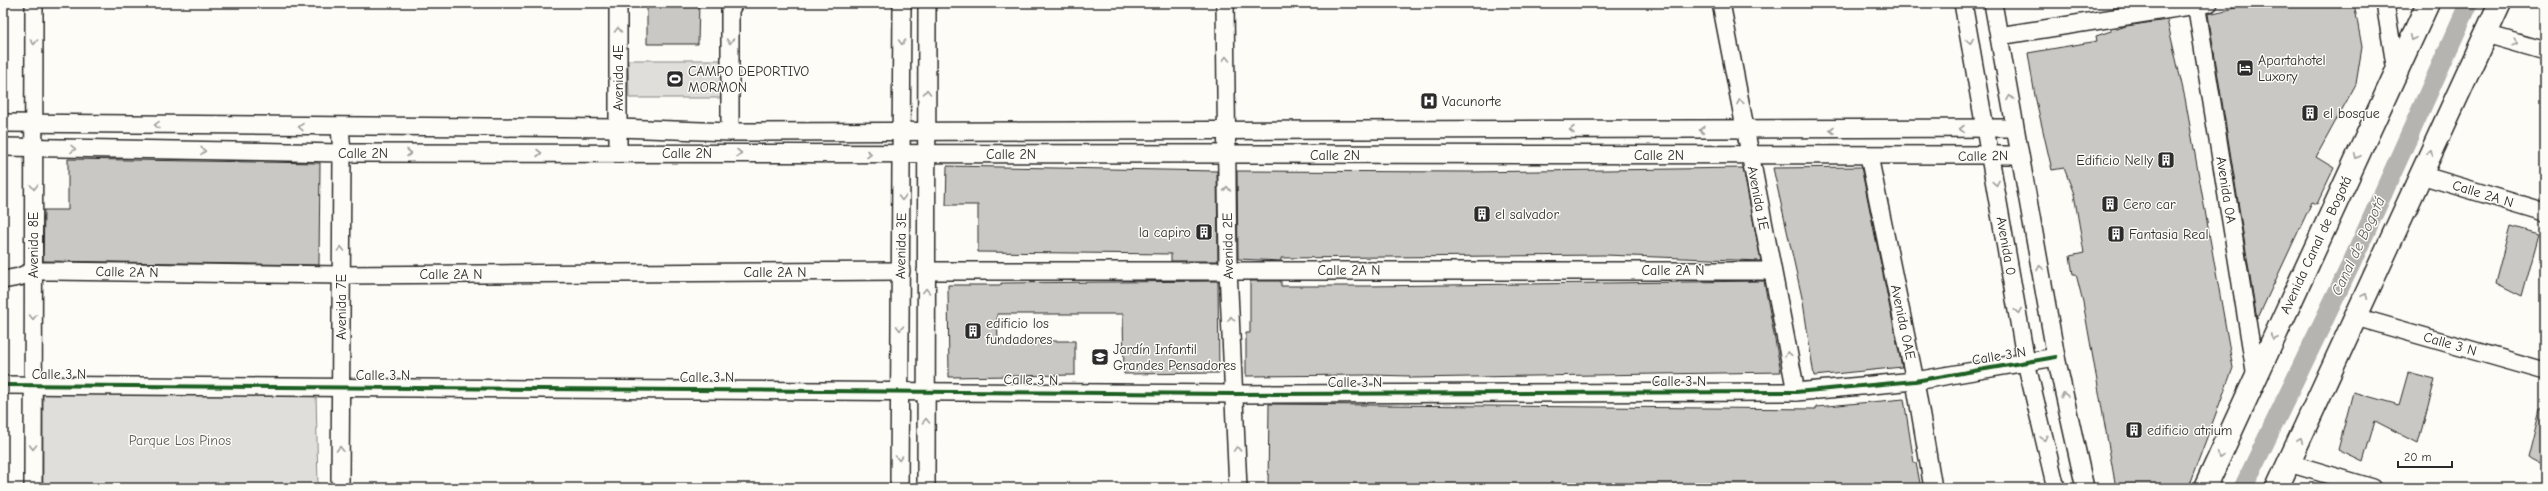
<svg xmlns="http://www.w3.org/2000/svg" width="2548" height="491" viewBox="0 0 2548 491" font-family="'Comic Neue',sans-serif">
  <rect width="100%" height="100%" fill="#fdfcf7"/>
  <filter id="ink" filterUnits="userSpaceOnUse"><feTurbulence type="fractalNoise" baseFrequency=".025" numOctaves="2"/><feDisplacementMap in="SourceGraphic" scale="8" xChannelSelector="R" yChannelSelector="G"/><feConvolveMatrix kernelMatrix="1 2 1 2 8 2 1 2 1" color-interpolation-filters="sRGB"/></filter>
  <g filter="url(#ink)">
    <g fill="#dfdeda" stroke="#858482">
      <path d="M628 60H721V98H629Z"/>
      <path d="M43 392H316L318 488H43Z"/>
    </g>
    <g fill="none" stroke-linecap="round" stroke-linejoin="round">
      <path stroke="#b5b4b1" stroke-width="19" d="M2243 488 2352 262 2469 3"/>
    </g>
    <g fill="#c9c8c4" stroke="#2b2b2b">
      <path d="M647 3H699L698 44H647Z"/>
      <path d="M2259 3H2354L2362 47 2356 84 2316 157 2334 168 2317 204 2312 202 2257 320 2208 14Z"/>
      <path d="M2167 20 2185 98 2233 368 2188 488H2116L2083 302 2076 274H2073L2070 256 2084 253 2074 194 2064 168 2052 170 2035 96 2028 53 2097 41 2096 36 2126 26Z"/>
      <path d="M68 159 320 163 319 265 43 261 44 210H68Z"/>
      <path d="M947 166 1217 171 1218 261H1171V254L978 252V205H946Z"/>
      <path d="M1861 167 1902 367 1814 376 1803 302 1773 168Z"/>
      <path d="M1743 168 1761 261 1605 255 1281 258V261L1238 259 1237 171 1470 172Z"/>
      <path d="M2511 226 2539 234 2522 296 2496 283Z"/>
      <path d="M1218 281 1219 373 1124 374 1123 314H997L998 341H1075V375L949 377 948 285H1001V283Z"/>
      <path d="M1250 281H1281V286H1367L1764 281 1781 372 1410 378V376L1370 375 1246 376V333H1250Z"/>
      <path d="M2408 373 2435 380 2418 443 2375 421 2363 462 2338 450 2353 392 2399 405Z"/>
      <path d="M1904 399 1914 463H1916L1921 488H1268L1269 404 1816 409V407Z"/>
      <path d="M2540 410H2545V467L2528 458Z"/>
    </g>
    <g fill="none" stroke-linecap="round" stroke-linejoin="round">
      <g stroke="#2b2b2b" stroke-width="20">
        <g id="minor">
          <path d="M618 3V153"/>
          <path d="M1225 3 1228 269 1238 488"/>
          <path d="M1721 3 1796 392"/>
          <path d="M1963 3 2026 362 2056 488"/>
          <path d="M1993 3 2056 357 2085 488"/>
          <path d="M2196 3 2256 377"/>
          <path d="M2385 3 2396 71"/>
          <path d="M2486 34 2545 51"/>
          <path d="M1999 36 2209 3"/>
          <path d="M3 123 618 128 730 132 2015 128"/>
          <path d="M340 127 342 153 340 488"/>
          <path d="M730 132V10L734 3"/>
          <path d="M3 147 342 153 2019 155"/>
          <path d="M1869 156 1915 381 1933 488"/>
          <path d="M2421 175 2545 212"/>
          <path d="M926 271H1772"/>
          <path d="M3 280 19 277 33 271H53L341 275 901 271"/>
          <path d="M2356 317 2545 371"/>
          <path d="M3 385 1234 394 1796 392 1915 381 2056 357"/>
          <path d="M2289 463 2373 488"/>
          <path d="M33 488 34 3"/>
          <path d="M899 488 902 3"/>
          <path d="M926 488 927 3"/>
        </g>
      </g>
      <g stroke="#2b2b2b" stroke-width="25">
        <g id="major">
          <path d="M2205 488 2428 3"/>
          <path d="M2277 488 2500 3"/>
        </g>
      </g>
      <use href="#minor" stroke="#fdfcf7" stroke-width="17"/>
      <use href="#major" stroke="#fdfcf7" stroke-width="22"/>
      <g stroke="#fdfcf7" stroke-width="6">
        <path id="cycleway" d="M3 385 1234 394 1796 392 1915 381 2056 357"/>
      </g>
      <use href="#cycleway" stroke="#1b5e20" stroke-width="4"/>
    </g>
    <defs><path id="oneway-chevron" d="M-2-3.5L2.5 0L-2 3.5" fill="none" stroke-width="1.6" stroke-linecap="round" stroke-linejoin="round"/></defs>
    <g stroke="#9e9e9b">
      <use href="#oneway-chevron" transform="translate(618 30) rotate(-90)"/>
      <use href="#oneway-chevron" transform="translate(2412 38) rotate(115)"/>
      <use href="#oneway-chevron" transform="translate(730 41) rotate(90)"/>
      <use href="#oneway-chevron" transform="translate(1970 41) rotate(80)"/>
      <use href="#oneway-chevron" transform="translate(34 42) rotate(90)"/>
      <use href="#oneway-chevron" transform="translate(902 42) rotate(90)"/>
      <use href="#oneway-chevron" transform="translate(2515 43) rotate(17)"/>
      <use href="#oneway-chevron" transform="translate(1226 59) rotate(-91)"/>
      <use href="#oneway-chevron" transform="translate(927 92) rotate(-90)"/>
      <use href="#oneway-chevron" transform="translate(2010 98) rotate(-99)"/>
      <use href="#oneway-chevron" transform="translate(1740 102) rotate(-101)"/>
      <use href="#oneway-chevron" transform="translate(157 125) rotate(-179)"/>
      <use href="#oneway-chevron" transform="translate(301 127) rotate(-179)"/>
      <use href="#oneway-chevron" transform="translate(1962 129) rotate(180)"/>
      <use href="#oneway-chevron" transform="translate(1572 130) rotate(180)"/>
      <use href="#oneway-chevron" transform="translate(1702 130) rotate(180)"/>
      <use href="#oneway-chevron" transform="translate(1832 130) rotate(180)"/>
      <use href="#oneway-chevron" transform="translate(73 149) rotate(1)"/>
      <use href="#oneway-chevron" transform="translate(203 151) rotate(1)"/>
      <use href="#oneway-chevron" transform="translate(409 153)"/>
      <use href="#oneway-chevron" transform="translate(539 153)"/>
      <use href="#oneway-chevron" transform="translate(739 153)"/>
      <use href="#oneway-chevron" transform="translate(2431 153) rotate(-65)"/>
      <use href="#oneway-chevron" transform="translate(869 154)"/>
      <use href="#oneway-chevron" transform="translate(2357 156) rotate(115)"/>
      <use href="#oneway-chevron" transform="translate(1996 183) rotate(80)"/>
      <use href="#oneway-chevron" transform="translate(34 187) rotate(90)"/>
      <use href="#oneway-chevron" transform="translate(1227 189) rotate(-91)"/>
      <use href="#oneway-chevron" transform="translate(902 198) rotate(91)"/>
      <use href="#oneway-chevron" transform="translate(341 249) rotate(-90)"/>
      <use href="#oneway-chevron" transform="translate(2040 268) rotate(-100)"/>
      <use href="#oneway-chevron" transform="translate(926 291) rotate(-90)"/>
      <use href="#oneway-chevron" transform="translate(2365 296) rotate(-65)"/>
      <use href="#oneway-chevron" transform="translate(2018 311) rotate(80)"/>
      <use href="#oneway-chevron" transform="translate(33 317) rotate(90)"/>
      <use href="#oneway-chevron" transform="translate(1231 319) rotate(-93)"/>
      <use href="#oneway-chevron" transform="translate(900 328) rotate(91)"/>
      <use href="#oneway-chevron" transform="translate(2274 338) rotate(115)"/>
      <use href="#oneway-chevron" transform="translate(1788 354) rotate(-101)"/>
      <use href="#oneway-chevron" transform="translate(2064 395) rotate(-103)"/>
      <use href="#oneway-chevron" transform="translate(926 421) rotate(-90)"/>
      <use href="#oneway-chevron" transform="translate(2044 438) rotate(77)"/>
      <use href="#oneway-chevron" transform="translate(2300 440) rotate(-65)"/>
      <use href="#oneway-chevron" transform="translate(33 447) rotate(90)"/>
      <use href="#oneway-chevron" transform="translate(340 449) rotate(-90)"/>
      <use href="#oneway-chevron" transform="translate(1237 449) rotate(-92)"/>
      <use href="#oneway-chevron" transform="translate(2220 456) rotate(114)"/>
      <use href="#oneway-chevron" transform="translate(899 458) rotate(90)"/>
    </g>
  </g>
  <defs>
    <g id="hotel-square" transform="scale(0.9)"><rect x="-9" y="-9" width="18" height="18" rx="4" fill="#2b2b2b" stroke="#fdfcf7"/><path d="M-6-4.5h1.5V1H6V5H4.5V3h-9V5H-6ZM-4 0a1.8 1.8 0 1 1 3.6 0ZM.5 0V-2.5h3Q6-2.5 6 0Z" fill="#fff"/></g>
    <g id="stadium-square" transform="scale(0.9)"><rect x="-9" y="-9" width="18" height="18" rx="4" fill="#2b2b2b" stroke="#fdfcf7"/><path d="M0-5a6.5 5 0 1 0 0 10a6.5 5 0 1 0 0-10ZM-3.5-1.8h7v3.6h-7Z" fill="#fff"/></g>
    <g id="hospital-square" transform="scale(0.9)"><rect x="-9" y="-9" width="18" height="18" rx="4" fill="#2b2b2b" stroke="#fdfcf7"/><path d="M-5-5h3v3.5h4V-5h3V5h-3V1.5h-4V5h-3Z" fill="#fff"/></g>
    <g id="building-square" transform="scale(0.9)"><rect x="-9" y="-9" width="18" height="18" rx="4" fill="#2b2b2b" stroke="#fdfcf7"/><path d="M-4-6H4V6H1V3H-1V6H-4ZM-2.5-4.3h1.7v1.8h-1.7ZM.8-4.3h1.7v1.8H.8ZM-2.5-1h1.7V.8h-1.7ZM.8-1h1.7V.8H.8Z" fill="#fff"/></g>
    <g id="school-square" transform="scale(0.9)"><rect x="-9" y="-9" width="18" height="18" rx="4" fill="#2b2b2b" stroke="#fdfcf7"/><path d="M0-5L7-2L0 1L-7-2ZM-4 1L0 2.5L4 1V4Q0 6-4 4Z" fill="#fff"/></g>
  </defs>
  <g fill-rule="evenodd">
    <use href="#hotel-square" x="2245" y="68"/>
    <use href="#stadium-square" x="675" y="79"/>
    <use href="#hospital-square" x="1429" y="101"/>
    <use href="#building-square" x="2310" y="113"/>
    <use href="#building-square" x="2166" y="160"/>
    <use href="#building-square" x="2110" y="204"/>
    <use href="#building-square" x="1482" y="214"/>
    <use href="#building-square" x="1204" y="232"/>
    <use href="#building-square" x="2116" y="234"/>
    <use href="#building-square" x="973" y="331"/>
    <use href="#school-square" x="1100" y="357"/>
    <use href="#building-square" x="2134" y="430"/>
  </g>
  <g text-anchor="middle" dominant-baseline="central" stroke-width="3" stroke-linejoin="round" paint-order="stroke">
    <g font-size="14" fill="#2b2b2b" stroke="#fdfcf7" text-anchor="start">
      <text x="2258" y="60">Apartahotel<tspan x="2258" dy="16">Luxory</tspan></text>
      <text x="688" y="71">CAMPO DEPORTIVO<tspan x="688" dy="16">MORMON</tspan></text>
      <text x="1442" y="101">Vacunorte</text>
      <text x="2323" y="113">el bosque</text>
      <text x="2153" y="160" text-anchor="end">Edificio Nelly</text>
      <text x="2123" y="204">Cero car</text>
      <text x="1495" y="214">el salvador</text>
      <text x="1191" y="232" text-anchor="end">la capiro</text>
      <text x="2129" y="234">Fantasia Real</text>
      <text x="986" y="323">edificio los<tspan x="986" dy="16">fundadores</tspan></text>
      <text x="1113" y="349">Jardín Infantil<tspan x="1113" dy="16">Grandes Pensadores</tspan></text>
      <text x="2147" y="430">edificio atrium</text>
    </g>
    <g font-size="14" fill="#2b2b2b" stroke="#fdfcf7">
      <text transform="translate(618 78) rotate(-90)">Avenida 4E</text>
      <text x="363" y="153">Calle 2N</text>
      <text x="687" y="153">Calle 2N</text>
      <text x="1011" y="154">Calle 2N</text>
      <text x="1335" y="155">Calle 2N</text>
      <text x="1659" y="155">Calle 2N</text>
      <text transform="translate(1983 156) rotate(-1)">Calle 2N</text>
      <text transform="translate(2226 190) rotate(81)">Avenida 0A</text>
      <text transform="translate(2483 194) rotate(17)">Calle 2A N</text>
      <text transform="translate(1758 198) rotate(79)">Avenida 1E</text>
      <text transform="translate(33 245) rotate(-90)">Avenida 8E</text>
      <text transform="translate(2316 245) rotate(-65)">Avenida Canal de Bogotá</text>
      <text transform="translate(901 246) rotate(-89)">Avenida 3E</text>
      <text transform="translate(1228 246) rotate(-91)">Avenida 2E</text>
      <text transform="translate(2006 246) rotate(80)">Avenida 0</text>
      <text x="1349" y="270">Calle 2A N</text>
      <text x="1673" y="270">Calle 2A N</text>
      <text transform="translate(127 272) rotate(1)">Calle 2A N</text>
      <text x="775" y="272">Calle 2A N</text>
      <text x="451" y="274">Calle 2A N</text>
      <text transform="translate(341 307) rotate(-90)">Avenida 7E</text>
      <text transform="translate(1903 322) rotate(78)">Avenida 0AE</text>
      <text transform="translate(2450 344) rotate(16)">Calle 3 N</text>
      <text transform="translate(1999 356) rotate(-9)">Calle 3 N</text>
      <text x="59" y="374">Calle 3 N</text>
      <text x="383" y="375">Calle 3 N</text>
      <text x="707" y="377">Calle 3 N</text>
      <text transform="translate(1031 380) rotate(1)">Calle 3 N</text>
      <text x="1679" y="381">Calle 3 N</text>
      <text x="1355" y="382">Calle 3 N</text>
    </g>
    <g font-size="14" fill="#585857" stroke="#fdfcf7">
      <text x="180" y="440">Parque Los Pinos</text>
    </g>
    <g font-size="15" font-style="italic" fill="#5b5b5a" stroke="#fdfcf7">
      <text transform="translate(2358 246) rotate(-65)">Canal de Bogotá</text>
    </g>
  </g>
  <rect width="2548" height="491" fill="none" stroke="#fdfcf7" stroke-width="16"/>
  <rect x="8" y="8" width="2532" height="475" fill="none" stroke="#2b2b2b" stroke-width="1.5" filter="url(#ink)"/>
  <path d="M2398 461v6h54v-6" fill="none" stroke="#2b2b2b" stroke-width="2"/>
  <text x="2404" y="461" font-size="12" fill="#2b2b2b" stroke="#fdfcf7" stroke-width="3" paint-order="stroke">20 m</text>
</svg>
